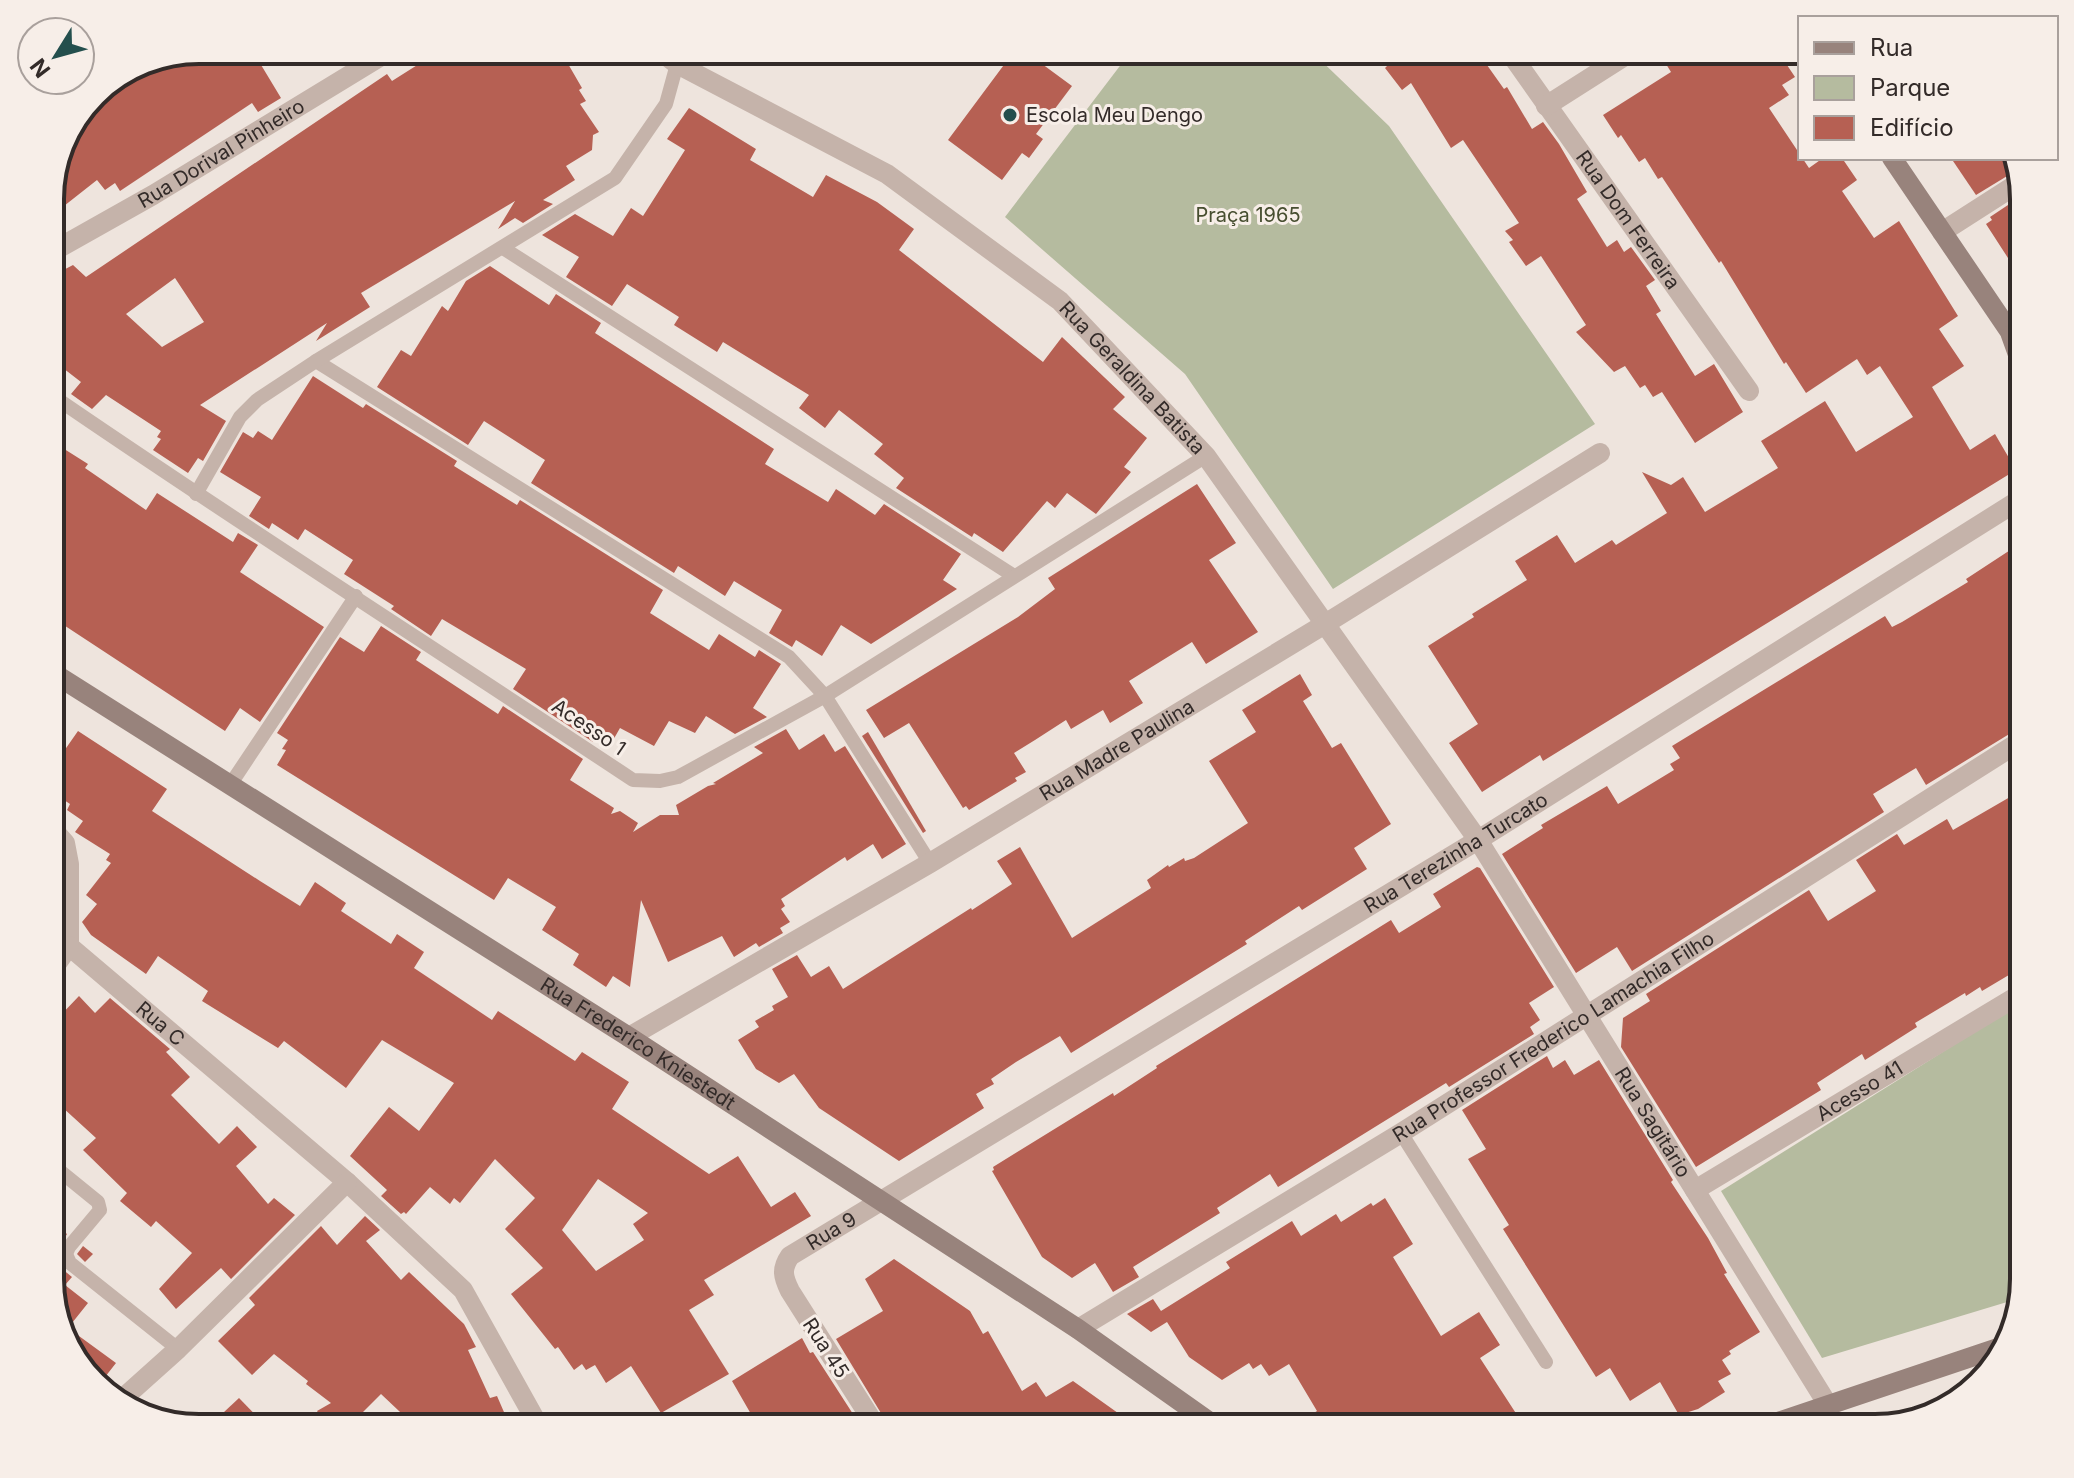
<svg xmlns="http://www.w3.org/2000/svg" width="2074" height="1478" viewBox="0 0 2074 1478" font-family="Inter,sans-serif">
  <rect width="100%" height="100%" fill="#eee4dd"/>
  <g fill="#b5bb9f">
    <path d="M1132 50H1310L1389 126 1595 424 1333 589 1185 374 1005 217Z"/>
    <path d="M2024 1001V1279L2017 1299 1822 1358 1721 1191Z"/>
  </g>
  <g fill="#b66053" fill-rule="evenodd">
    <path d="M199 50H252L281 98 258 112 252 103 120 191 115 183 105 190 97 180 50 217V189L65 134 100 87Z"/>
    <path d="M441 50H560L582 88 579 90 586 101 580 104 599 132 593 135 592 150 566 166 575 180 543 200 553 204 523 223 515 218 498 229 515 201 361 293 370 307 316 341 327 323 200 405 226 421 203 461 198 458 188 473 153 450 161 439 157 437 161 431 106 395 92 409 71 394 81 382 50 358V277L73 265 86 277 387 74 392 81ZM175 278 204 322 162 347 126 314Z"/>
    <path d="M1015 50H1023L1072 86 1036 134 1043 139 1029 158 1022 153 1002 180 948 140Z"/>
    <path d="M1377 50H1482V58L1504 89 1507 87 1532 129 1543 122 1559 144 1587 192 1577 199 1607 247 1617 240 1624 252 1631 247 1655 280 1646 286 1661 311 1656 314 1695 376 1714 364 1743 412 1695 443 1662 392 1653 397 1645 385 1640 388 1625 366 1614 372 1576 332 1586 325 1541 256 1526 266 1509 242 1513 240 1505 231 1519 223 1463 140 1451 148 1411 83 1402 90 1385 68 1388 65Z"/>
    <path d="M1667 50H1777L1795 77 1782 85 1789 95 1769 108 1809 168 1823 158H1842L1857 180 1842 191 1874 238 1899 221 1958 316 1939 329 1964 366 1932 387 1970 450 1995 434 2016 470 1543 761 1540 755 1482 792 1449 743 1478 724 1428 646 1474 617 1472 614 1527 580 1515 561 1557 535 1575 563 1612 540 1616 545 1667 513 1642 472 1671 485 1683 477 1705 512 1778 468 1761 441 1825 401 1856 452 1913 417 1880 366 1867 375 1857 359 1806 393 1786 362 1784 364 1721 261 1719 263 1662 177 1658 179 1645 158 1639 162 1621 135 1618 138 1603 115 1671 72 1666 64 1673 59Z"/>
    <path d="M689 108 756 149 750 160 813 197 826 175 877 202 914 229 899 250 1043 362 1062 337 1125 397 1113 409 1147 438 1124 467 1131 472 1096 514 1067 493 1055 508 1047 501 1003 552 974 533 972 537 896 488 904 478 874 454 883 444 839 410 825 428 799 408 809 395 723 342 717 352 674 325 679 317 627 284 612 306 566 277 579 257 542 235 575 214 613 236 631 208 643 216 685 150 667 139Z"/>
    <path d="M1951 158H2014L2017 170 1976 195Z"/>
    <path d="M2023 195 2024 247 2008 258 1986 224 1992 220 1990 217Z"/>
    <path d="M490 266 549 305 556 294 601 323 595 333 774 449 765 464 828 502 836 489 875 515 884 504 961 554 943 580 957 589 871 644 841 625 822 656 796 640 792 647 769 633 782 610 734 581 725 596 678 566 674 573 531 483 545 460 484 421 468 445 377 387 401 350 411 356 442 306 448 311 466 281Z"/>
    <path d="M313 376 363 408 366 404 457 461 454 466 517 505 520 500 663 590 650 613 685 635 709 650 719 634 755 657 759 650 781 664 753 708 767 717 735 734 706 716 695 733 669 721 654 746 620 728 612 742 598 734 593 742 513 689 526 669 442 619 431 636 391 609 394 606 344 574 353 560 305 529 298 540 272 523 269 529 249 516 261 497 220 472 243 432 253 438 258 431 272 440Z"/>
    <path d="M50 440 88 464 85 468 146 510 157 493 233 542 238 533 258 545 240 572 324 627 260 722 240 708 225 731 50 616Z"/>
    <path d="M1197 484 1236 543 1209 560 1258 632 1206 664 1192 642 1129 681 1143 703 1110 723 1103 710 1071 729 1066 720 1035 740 1014 753 1026 772 1015 778 1017 781 969 810 966 806 963 808 909 723 884 738 866 710 1018 617 1055 589 1048 578Z"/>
    <path d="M2024 541V725L1926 785 1916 768 1873 794 1884 812 1632 971 1617 947 1576 973 1502 854 1543 828 1541 825 1607 786 1618 804 1674 770 1670 764 1680 758 1672 746 1885 616 1892 627 1902 622 1968 582 1966 579Z"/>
    <path d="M381 626 421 652 416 660 498 714 503 706 583 759 570 780 614 808 611 814 620 811 638 823 633 832 660 815H679L676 805 708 786 716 784 713 783 763 753 754 747 786 729 799 750 824 734 835 752 845 746 906 844 882 859 873 844 847 861 845 857 781 899 785 906 781 909 790 922 780 928 783 933 759 947 756 943 734 957 722 936 668 962 641 900 630 987 613 976 606 987 573 965 579 954 542 930 556 907 508 878 494 900 277 765 286 750 282 749 288 740 277 733 340 637 364 652Z"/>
    <path d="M1300 674 1312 695 1303 701 1332 748 1341 743 1391 824 1354 848 1367 869 1302 910 1299 906 1245 941 1247 944 1071 1053 1060 1036 1016 1062 991 1079 994 1084 976 1094 984 1108 899 1161 819 1108 794 1074 779 1083 756 1069 738 1040 759 1027 755 1021 774 1010 772 1006 788 997 772 969 797 955 811 977 829 966 843 989 971 908 972 910 1012 884 997 861 1020 847 1072 938 1151 888 1147 880 1168 865 1169 867 1184 858 1185 861 1194 858 1248 823 1209 761 1256 732 1242 710Z"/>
    <path d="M78 731 167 789 152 811 260 881 300 906 315 882 346 903 341 911 391 944 397 934 424 952 414 968 492 1020 498 1011 575 1061 582 1052 629 1082 612 1109 709 1174 738 1156 771 1207 795 1192 811 1216 704 1280 714 1295 689 1310 729 1374 661 1413 631 1366 606 1383 595 1365 586 1370 582 1364 574 1370 558 1347 555 1349 511 1294 543 1268 505 1229 535 1198 495 1159 460 1203 454 1198 450 1204 430 1187 406 1214 404 1212 401 1214 381 1196 387 1190 350 1156 389 1107 419 1131 454 1083 382 1040 346 1088 284 1041 278 1048 202 1001 208 991 158 956 146 974 91 935 82 922 97 904 86 895 111 863 106 860 110 854 75 832 83 821 67 810 70 804 58 796 63 788 50 780V742L64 751ZM598 1179 648 1213 633 1224 644 1240 596 1271 562 1230Z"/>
    <path d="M868 732 926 831 923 833 862 736Z"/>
    <path d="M2024 793V966L1982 991 1980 987 1966 996 1965 993 1915 1023 1917 1027 1865 1060 1862 1054 1817 1083 1821 1090 1696 1167 1621 1047 1623 1018 1650 1001 1646 994 1809 890 1828 921 1876 891 1856 860 1897 834 1904 845 1947 819 1953 830 2010 797 2012 801Z"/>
    <path d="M1477 867 1480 868 1554 987 1529 1003 1540 1020 1530 1027 1534 1034 1449 1087 1446 1083 1278 1187 1270 1174 1217 1208 1220 1213 1133 1267 1139 1277 1113 1292 1095 1263 1072 1278 1042 1257 992 1171 994 1170 993 1167 1113 1093 1114 1096 1157 1068 1156 1066 1391 920 1399 933 1441 907 1433 894Z"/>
    <path d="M79 996 95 1013 110 998 170 1049 166 1052 190 1077 171 1095 219 1144 237 1126 257 1147 236 1166 268 1204 274 1198 295 1215 231 1279 221 1268 176 1309 159 1289 192 1253 156 1221 151 1227 120 1201 127 1193 83 1150 96 1138 50 1096V1034L61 1021 58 1018Z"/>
    <path d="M1547 1056 1553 1068 1565 1060 1574 1075 1599 1060 1673 1180 1671 1182 1708 1238 1727 1273 1724 1274 1760 1332 1729 1351 1731 1354 1722 1360 1731 1374 1718 1381 1725 1392 1698 1409 1679 1415 1660 1382 1630 1401 1610 1368 1596 1377 1503 1229 1509 1225 1468 1159 1486 1149 1462 1110Z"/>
    <path d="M1385 1198 1413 1244 1393 1257 1441 1336 1479 1312 1500 1345 1480 1358 1519 1418 1503 1428H1290L1317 1411 1289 1364 1269 1376 1261 1364 1253 1369 1249 1363 1222 1380 1189 1357 1167 1322 1151 1332 1127 1314 1153 1299 1161 1311 1230 1268 1226 1262 1292 1221 1301 1236 1336 1214 1341 1222 1371 1203 1373 1206Z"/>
    <path d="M365 1216 380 1230 366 1241 401 1280 409 1272 464 1324 476 1347 468 1350 490 1398 497 1396 507 1419 490 1428H417L381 1394 347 1428H328L317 1411 331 1403 306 1384 308 1381 274 1354 252 1375 218 1341 255 1305 249 1298 321 1226 337 1245Z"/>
    <path d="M50 1220 67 1234 56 1253 61 1268 72 1277 65 1285 88 1303 68 1328 116 1363 98 1386 70 1353 50 1288Z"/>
    <path d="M83 1246 93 1254 85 1262 77 1254Z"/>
    <path d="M894 1259 970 1311 983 1334 988 1331 1022 1391 1036 1382 1046 1397 1073 1381 1139 1428H890L836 1339 883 1311 865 1279Z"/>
    <path d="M802 1338 810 1353 813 1352 862 1428H759L732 1381Z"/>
    <path d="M239 1398 268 1428H207Z"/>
  </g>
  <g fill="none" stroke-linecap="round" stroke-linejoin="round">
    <g stroke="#c5b3aa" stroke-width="14">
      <path d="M503 248 1014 576"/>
      <path d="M316 361 789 657 825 696 930 863"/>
      <path d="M50 394C242 526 439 651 633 780L660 781 678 777 825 696 1206 456"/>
      <path d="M196 494 240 417 257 400 316 361 615 178 666 104 677 64"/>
      <path d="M230 785 356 596"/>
      <path d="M1401 1133 1546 1362"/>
      <path d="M50 1163 98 1202 100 1210 69 1247 66 1254 70 1263 178 1349"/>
    </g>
    <g stroke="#c5b3aa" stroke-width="20">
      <path id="s1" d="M659 50 677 64 887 174 1060 301 1206 456 1478 840 1828 1405"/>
      <path id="s2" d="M1508 50 1749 391"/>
      <path d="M1546 106 1634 50"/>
      <path d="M1942 232 2020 182"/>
      <path id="s3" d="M50 253 153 195 391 50"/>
      <path id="s4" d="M50 826 65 843 69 864V946L347 1182 463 1290 540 1428"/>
      <path d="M50 973 69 946"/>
      <path id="s5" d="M629 1037 930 863 1325 624 1600 453"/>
      <path id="s6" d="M1695 1190 2024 992"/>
      <path id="s7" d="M1078 1329 1401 1133 2024 739"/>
      <path d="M120 1401 178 1349 347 1182"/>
      <path id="s8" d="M877 1428 790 1291C783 1277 781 1269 790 1256L1478 840 2024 497"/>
    </g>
    <g stroke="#98837c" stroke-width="20">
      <path d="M1892 158 2010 332 2024 346"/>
      <path d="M2011 335 2024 371"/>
      <path id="s9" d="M50 671 629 1037 1078 1329 1218 1428"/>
      <path d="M1760 1428 2001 1347"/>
    </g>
  </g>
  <circle fill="#244f4d" stroke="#f7eee8" stroke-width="3" cx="1010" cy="115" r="8"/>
  <g text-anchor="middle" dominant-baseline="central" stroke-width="6" stroke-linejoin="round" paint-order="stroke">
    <g font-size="20" fill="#332b29" stroke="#f7eee8" text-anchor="start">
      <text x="1026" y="115">Escola Meu Dengo</text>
    </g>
    <g font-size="20" fill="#332b29" stroke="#f7eee8">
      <text stroke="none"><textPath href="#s3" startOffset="198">Rua Dorival Pinheiro</textPath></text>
      <text stroke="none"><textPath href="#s2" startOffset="208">Rua Dom Ferreira</textPath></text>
      <text stroke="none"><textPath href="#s1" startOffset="580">Rua Geraldina Batista</textPath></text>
      <text transform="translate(589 727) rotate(34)">Acesso 1</text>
      <text stroke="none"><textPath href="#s5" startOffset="566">Rua Madre Paulina</textPath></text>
      <text stroke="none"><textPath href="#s8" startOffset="978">Rua Terezinha Turcato</textPath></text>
      <text stroke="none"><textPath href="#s4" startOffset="246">Rua C</textPath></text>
      <text stroke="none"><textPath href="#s7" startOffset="558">Rua Professor Frederico Lamachia Filho</textPath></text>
      <text stroke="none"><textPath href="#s9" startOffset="696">Rua Frederico Kniestedt</textPath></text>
      <text stroke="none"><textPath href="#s6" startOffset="192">Acesso 41</textPath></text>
      <text stroke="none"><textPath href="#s1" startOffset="1490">Rua Sagitário</textPath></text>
      <text stroke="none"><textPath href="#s8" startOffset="248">Rua 9</textPath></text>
      <text transform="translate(826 1348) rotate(57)">Rua 45</text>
    </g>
    <g font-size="20" fill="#474e30" stroke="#f7eee8">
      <text x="1248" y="215">Praça 1965</text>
    </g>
  </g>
  <path d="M0 0H2074V1478H0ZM199 64H1875A135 135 0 0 1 2010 199V1279A135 135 0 0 1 1875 1414H199A135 135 0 0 1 64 1279V199A135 135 0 0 1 199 64Z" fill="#f7eee8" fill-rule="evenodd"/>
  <path fill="none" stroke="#332b29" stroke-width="4" d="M199 64H1875A135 135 0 0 1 2010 199V1279A135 135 0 0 1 1875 1414H199A135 135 0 0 1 64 1279V199A135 135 0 0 1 199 64Z"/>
  <rect x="1798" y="16" width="260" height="144" fill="#f7eee8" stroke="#a9a09c" stroke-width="2"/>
  <rect x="1814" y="42" width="40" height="12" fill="#98837c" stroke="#a9a09c" stroke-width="2"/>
  <text x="1870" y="56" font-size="24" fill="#332b29">Rua</text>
  <rect x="1814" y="76" width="40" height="24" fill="#b5bb9f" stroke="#a9a09c" stroke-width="2"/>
  <text x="1870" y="96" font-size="24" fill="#332b29">Parque</text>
  <rect x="1814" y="116" width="40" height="24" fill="#b66053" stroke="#a9a09c" stroke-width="2"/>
  <text x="1870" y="136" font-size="24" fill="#332b29">Edifício</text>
  <g transform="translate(56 56) rotate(233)"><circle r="38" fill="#f7eee8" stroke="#a9a09c" stroke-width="2"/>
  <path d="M0-6L14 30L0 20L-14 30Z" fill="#244f4d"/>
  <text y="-12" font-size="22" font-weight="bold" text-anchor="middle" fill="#332b29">N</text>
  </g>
</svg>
